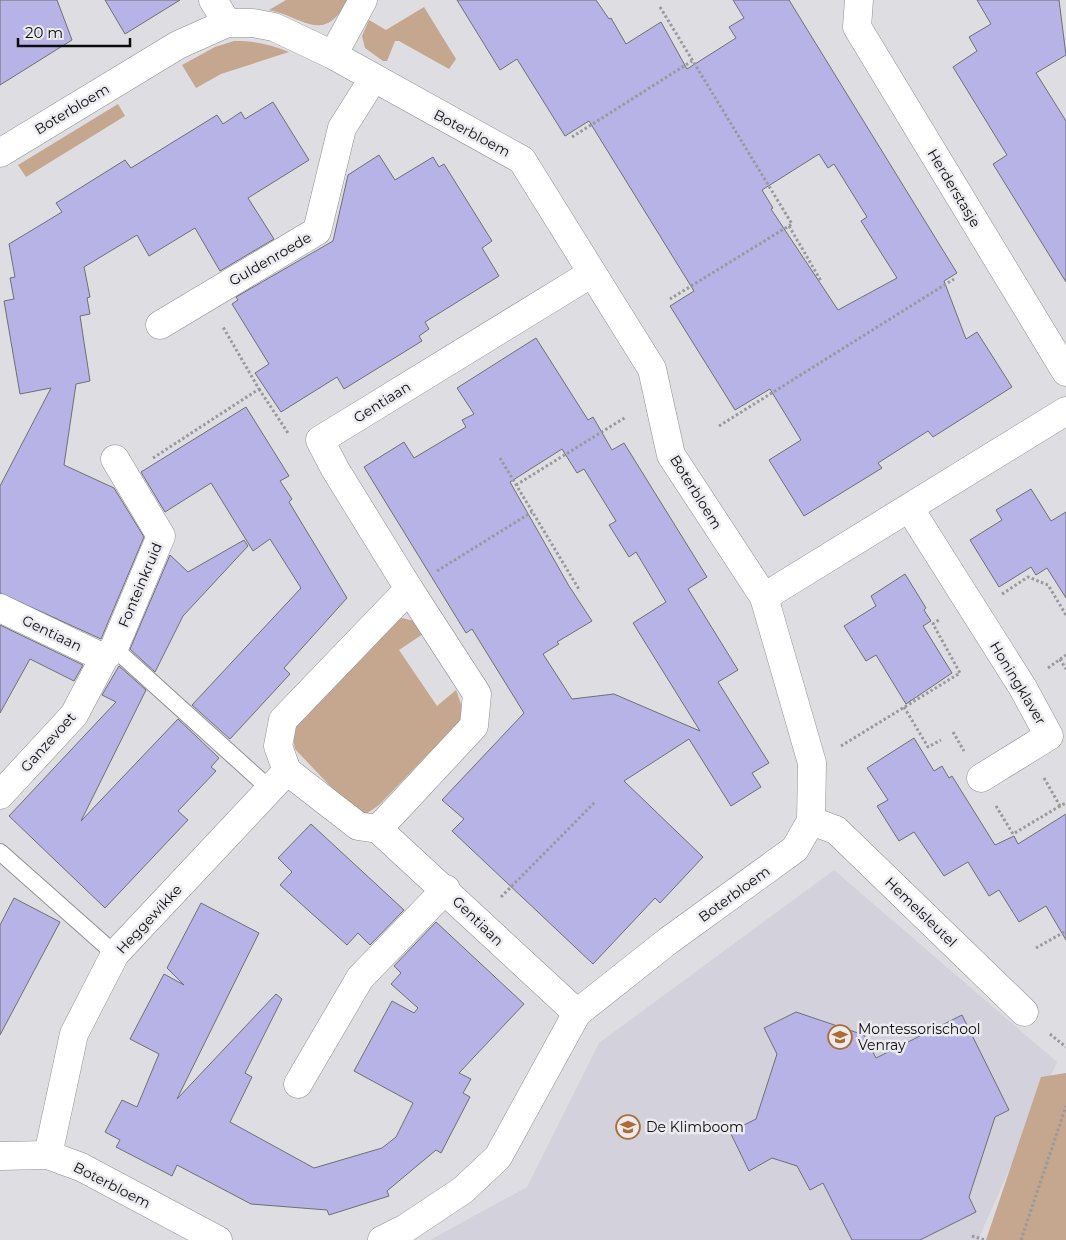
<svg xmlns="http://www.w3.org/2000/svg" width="1066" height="1240" viewBox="0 0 1066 1240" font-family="Montserrat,sans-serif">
  <rect width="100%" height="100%" fill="#dedee2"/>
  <path fill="#d2d1dc" d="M834 870 1057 1062 978 1240H430L527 1187 599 1043Z"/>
  <g fill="#c5a68f">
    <path d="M286 0H348C323 45 306 18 269 10Z"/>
    <path d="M424 7 456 59 449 69 399 41H395L387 61H383L365 48 362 36 369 20 386 30Z"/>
    <path d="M234 41C255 41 270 44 289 52L221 74 196 88 182 65 215 47Z"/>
    <path d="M118 104 125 116 26 177 18 165Z"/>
    <path d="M402 618 414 621 423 634 399 650 437 706 456 690 462 707 460 721 379 805 366 814 349 806 295 749 292 735 294 723 393 619Z"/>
    <path d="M1066 1073V1240H986L1041 1077Z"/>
  </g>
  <g fill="#b8b3e7" stroke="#6f6f72" fill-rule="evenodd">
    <path d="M0 0H57L72 40 0 85Z"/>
    <path d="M105 0H180L125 34Z"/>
    <path d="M457 0H596L609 19 611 18 626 44 661 22 687 69 736 38 729 27 744 18 733 0H789L957 273 944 281 966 339 977 332 1012 387 933 437 928 431 878 463 882 468 804 516 769 460 801 440 770 389 735 410 670 306 694 291 589 121 565 136 517 59 500 70ZM819 154 828 168 834 164 867 217 861 221 897 278 838 310 771 209 773 208 762 190Z"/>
    <path d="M977 0H1059L1066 55 1036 73 1066 121V282L993 164 1007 155 953 67 977 51 969 37 991 24Z"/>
    <path d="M273 102 309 160 248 198 274 239 220 271 195 228 149 256 137 235 84 267 90 297 87 298 90 314 80 316 90 381 76 384 64 465 114 488 144 537 101 639 0 593V486L51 388 20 394 4 301 14 299 10 278 15 277 9 244 62 212 56 203 125 160 131 168 217 115 223 124 241 112 245 119Z"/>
    <path d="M379 155 395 180 433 157 439 167 444 164 492 241 482 248 499 276 425 322 429 329 419 336 422 341 344 389 337 377 281 412 255 373 269 364 232 304 238 300 236 297 333 241 348 175Z"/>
    <path d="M536 338 588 420 593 417 612 450 624 443 707 577 688 589 738 670 718 682 769 763 752 773 761 787 731 806 689 739 624 781 703 857 660 903 655 898 593 964 452 831 464 819 442 800 524 713 472 629 466 633 364 467 404 442 414 458 466 427 462 420 474 414 457 388ZM562 449 577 473 584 469 616 521 609 525 629 557 636 552 666 602 633 623 700 731 614 694 572 699 543 654 559 644 557 642 592 621 569 586 510 482Z"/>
    <path d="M246 407 289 476 280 481 292 499 289 502 347 598 284 668 290 674 230 739 192 705 301 588 270 539 253 551 211 483 165 512 141 472Z"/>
    <path d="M1031 489 1051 521 1066 512V598L1047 568 1036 575 1031 567 999 587 970 540 1002 520 996 510Z"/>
    <path d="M244 540 248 546 183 616 155 672 130 649 170 555 188 572Z"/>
    <path d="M905 574 926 608 924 610 931 621 923 626 952 673 906 704 876 655 866 661 844 626 876 606 871 596Z"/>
    <path d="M0 625 83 665 74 681 30 659 0 713Z"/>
    <path d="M119 666 146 690 81 821 178 719 219 758 211 767 216 771 178 811 188 820 105 908 9 816 116 702 102 695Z"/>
    <path d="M914 738 934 771 942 766 949 778 952 776 995 845 1014 836 1018 844 1066 814V940L1046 906 1019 922 999 890 989 896 968 862 944 876 914 832 899 841 877 806 888 800 867 768Z"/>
    <path d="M311 824 404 910 370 945 358 933 347 945 280 885 292 872 278 858Z"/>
    <path d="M14 898 60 922 0 1035V925Z"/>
    <path d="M201 903 259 933 177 1099 276 994 282 999 245 1073 252 1077 230 1122 314 1168 382 1148 396 1137 413 1103 354 1071 392 1001 414 1013 418 1008 391 984 401 973 394 966 436 922 524 1004 459 1073 471 1079 463 1093 470 1097 441 1153 436 1150 412 1170 387 1191 389 1196 329 1215 327 1210 251 1204 177 1165 172 1176 116 1147 120 1140 105 1132 122 1100 137 1107 159 1054 130 1039 164 974 184 985 167 968Z"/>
    <path d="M796 1012 864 1035 876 1058 962 1015 1009 1110 995 1117 969 1197 976 1212 920 1240H852L823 1183 810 1190 797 1166 772 1158 749 1171 730 1132 756 1119 777 1054 764 1028Z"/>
  </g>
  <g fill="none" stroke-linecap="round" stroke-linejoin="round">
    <g stroke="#8f8f93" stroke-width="18">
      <g id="lane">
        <path d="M114 648 271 790"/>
        <path d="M0 852 115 954"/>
      </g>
    </g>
    <g stroke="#8f8f93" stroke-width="29">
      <g id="street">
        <path d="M213 0 227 23"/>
        <path d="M859 0 857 27 1066 372"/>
        <path d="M333 55 363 0"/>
        <path d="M0 153 178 45 227 23H253L274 27 333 55 522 160 652 369 671 455 764 597 812 763 811 821 795 849 668 941 577 1013 498 1157 463 1190 406 1228 382 1240"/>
        <path d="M160 325 317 231 342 128 373 79"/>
        <path d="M910 509 1023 688 1049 736 981 778"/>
        <path d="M764 597 1066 411"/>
        <path d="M0 608 104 658"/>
        <path d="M0 795 74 715 104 658 114 648 161 536 115 459"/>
        <path d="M811 821 836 830 1024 1012"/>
        <path d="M378 829 474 726 477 694 409 589"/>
        <path d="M577 1013 378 829 358 826 287 771 278 746 283 720 409 589 335 469 320 440 592 273"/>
        <path d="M298 1084 360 978 446 889"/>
        <path d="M48 1155 74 1034 115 954 287 771"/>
        <path d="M0 1156 48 1155 81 1167 218 1240"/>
      </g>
    </g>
    <g stroke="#99999c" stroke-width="3" stroke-dasharray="2.5 2.5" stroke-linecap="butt">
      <path d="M660 7 792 224 670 299"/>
      <path d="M572 137 692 61"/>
      <path d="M789 226 821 281"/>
      <path d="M259 389 288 433"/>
      <path d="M719 426 954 279"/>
      <path d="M153 458 259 389 223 327"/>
      <path d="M500 458 580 591"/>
      <path d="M516 485 626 417"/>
      <path d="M437 571 532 512"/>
      <path d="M1002 594 1028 577 1048 585 1066 615"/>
      <path d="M1060 659 1066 669"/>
      <path d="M1048 668 1066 655"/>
      <path d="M904 707 928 747 941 740"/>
      <path d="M953 732 964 751"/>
      <path d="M841 746 960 673 933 624 940 619"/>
      <path d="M1044 778 1060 806 1066 803"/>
      <path d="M996 806 1013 834 1060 806"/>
      <path d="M501 897 596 801"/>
      <path d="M1036 948 1066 931"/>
      <path d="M1050 1034 1066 1047"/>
      <path d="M972 1236 985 1240"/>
      <path d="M1021 1240 1066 1106"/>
    </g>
    <use href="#lane" stroke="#fff" stroke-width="16"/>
    <use href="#street" stroke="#fff" stroke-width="28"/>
  </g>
  <defs>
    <g id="school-ring" transform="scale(1.25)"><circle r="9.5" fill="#ebebef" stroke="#ac6c34" stroke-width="1.5"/><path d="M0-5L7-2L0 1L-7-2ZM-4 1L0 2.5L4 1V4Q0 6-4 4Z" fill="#ac6c34"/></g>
  </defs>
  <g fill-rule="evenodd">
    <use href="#school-ring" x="840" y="1037"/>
    <use href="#school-ring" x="628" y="1127"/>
  </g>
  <g text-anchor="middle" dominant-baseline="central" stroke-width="5" stroke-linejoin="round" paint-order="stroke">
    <g font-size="14" fill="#0c0c0d" stroke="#ebebef">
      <text transform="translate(72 109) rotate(-31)">Boterbloem</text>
      <text transform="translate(472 133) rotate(28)">Boterbloem</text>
      <text transform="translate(954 188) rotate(59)">Herderstasje</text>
      <text transform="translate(270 259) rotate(-30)">Guldenroede</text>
      <text transform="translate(382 402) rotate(-32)">Gentiaan</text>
      <text transform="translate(696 492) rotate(58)">Boterbloem</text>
      <text transform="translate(140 585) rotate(-67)">Fonteinkruid</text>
      <text transform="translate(52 633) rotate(26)">Gentiaan</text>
      <text transform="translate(1018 683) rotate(59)">Honingklaver</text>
      <text transform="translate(48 742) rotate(-48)">Ganzevoet</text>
      <text transform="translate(734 894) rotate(-36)">Boterbloem</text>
      <text transform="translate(921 912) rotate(44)">Hemelsleutel</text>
      <text transform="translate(149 919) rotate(-47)">Heggewikke</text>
      <text transform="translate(478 921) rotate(44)">Gentiaan</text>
      <text transform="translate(112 1185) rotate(27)">Boterbloem</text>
    </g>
    <g font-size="14" fill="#0c0c0d" stroke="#ebebef" text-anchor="start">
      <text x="858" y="1029">Montessorischool<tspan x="858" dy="16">Venray</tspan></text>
      <text x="646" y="1127">De Klimboom</text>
    </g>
  </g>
  <path d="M18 38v8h112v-8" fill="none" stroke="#0c0c0d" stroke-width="2.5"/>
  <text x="25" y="38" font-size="15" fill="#0c0c0d" stroke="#ebebef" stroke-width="4" paint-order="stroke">20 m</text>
</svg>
